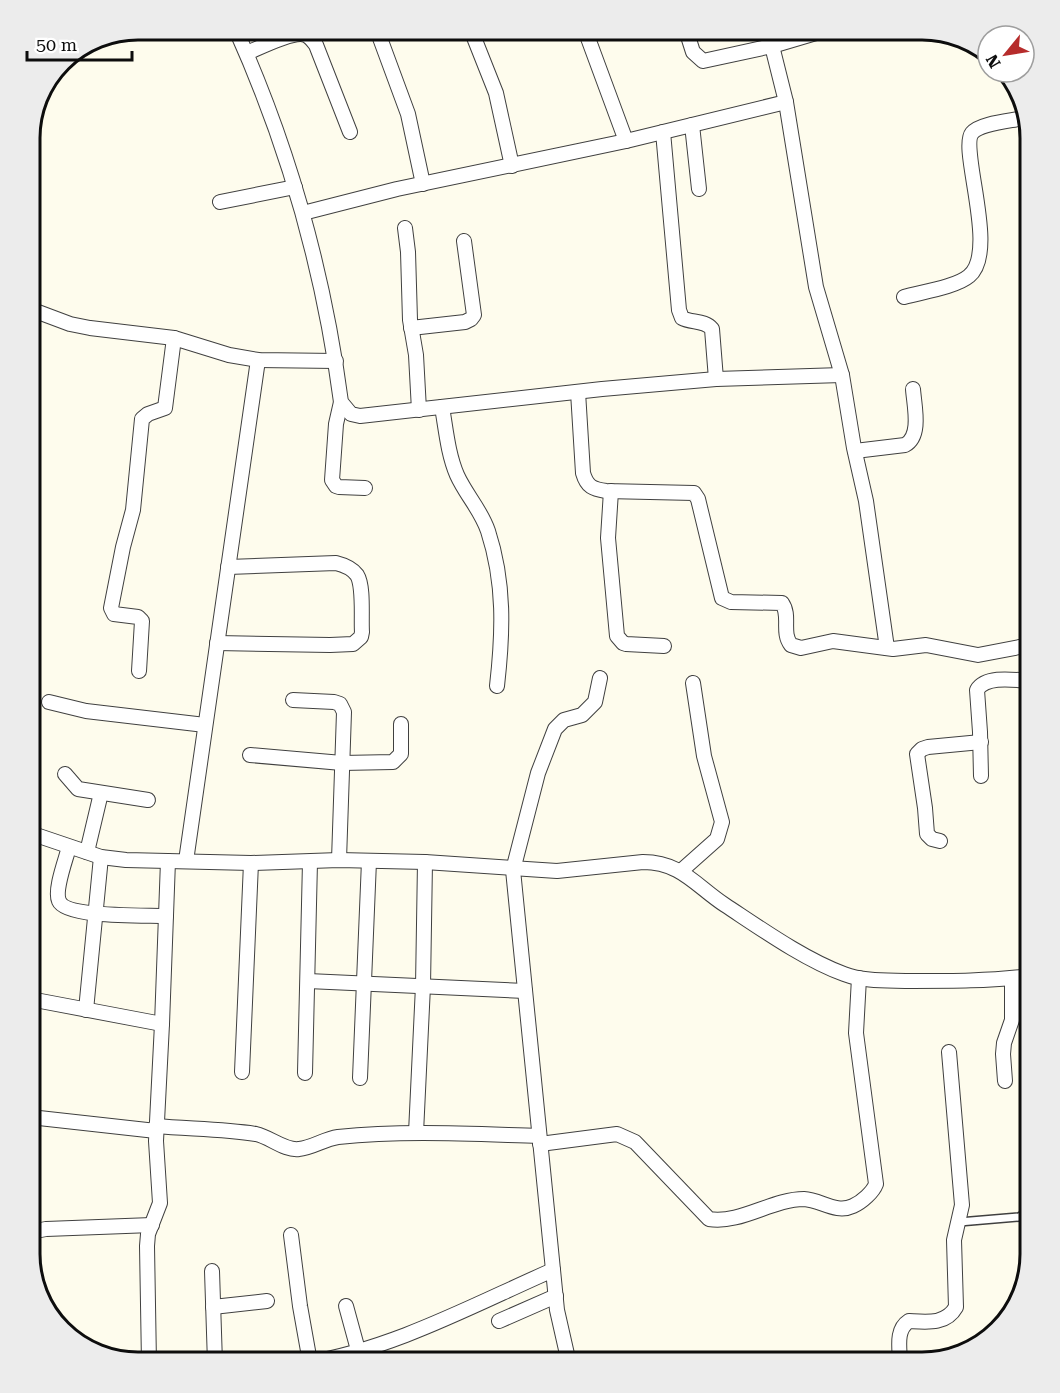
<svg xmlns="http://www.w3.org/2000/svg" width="1060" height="1393" viewBox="0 0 1060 1393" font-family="'Roboto Serif',serif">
  <rect width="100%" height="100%" fill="#fefced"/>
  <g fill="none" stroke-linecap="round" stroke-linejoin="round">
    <g stroke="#404040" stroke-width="10">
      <path id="service" d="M959 1222 1019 1217 1030 1211"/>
    </g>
    <g stroke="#404040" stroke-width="16">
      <g id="minor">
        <path d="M236 30C289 148 324 273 341 402L351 414 360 416 602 389 716 379 842 375"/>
        <path d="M377 30 408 114 423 184"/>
        <path d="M471 30 496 93 512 166"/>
        <path d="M686 30 693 52 703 61 772 46 826 30"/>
        <path d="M247 53C259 48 294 30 306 35 310 37 313 41 316 45L350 132"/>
        <path d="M786 102 816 287 842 375 854 448 866 501 887 648"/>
        <path d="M692 125 699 189"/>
        <path d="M663 132 679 310 682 318C691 323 705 320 712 329L716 379"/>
        <path d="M626 141 786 102 772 46"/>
        <path d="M220 202 295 187"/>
        <path d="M303 213 397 189 626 141 585 30"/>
        <path d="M405 228 408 252 410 320 416 355 419 410"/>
        <path d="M904 297C922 292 956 287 969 276 999 252 959 149 972 133 980 123 1011 121 1024 118"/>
        <path d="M30 309 70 324 90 328 174 338 229 355 258 360 336 361"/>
        <path d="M411 328 465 322 471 319 474 315 464 241"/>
        <path d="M578 392 583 473C587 487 593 489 606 491L694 493 698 499 722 598 731 602 782 603C791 616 781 632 791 645L801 648 833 641 893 649 926 645 978 655 1030 645"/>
        <path d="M341 402 336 424 332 480 336 486 339 487 365 488"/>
        <path d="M442 407C446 430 448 454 457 475 466 495 481 510 488 531 505 583 503 633 497 686"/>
        <path d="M855 451 905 445C922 436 914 405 913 389"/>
        <path d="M611 491 608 538 617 636 623 643 626 644 664 646"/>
        <path d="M217 643 330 645 353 644 361 637 362 632C361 618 364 586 357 575 352 568 344 565 336 563L228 567"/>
        <path d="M139 671 142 621 138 617 114 614 111 608 123 547 133 510 142 419 148 414 165 408 174 338"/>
        <path d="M293 700 334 702 340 704 344 712 339 860"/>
        <path d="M49 702 86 711 205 725"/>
        <path d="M250 755 342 763 393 762 401 754V724"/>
        <path d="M65 774 78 789 148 800"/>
        <path d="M981 776 980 732 977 690C986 675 1015 680 1030 681"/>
        <path d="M30 833 101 857 126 860 251 863 339 860 425 862 557 871 643 862C681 862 696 886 725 905 760 928 805 960 844 974 865 982 889 980 912 981 951 981 990 981 1030 976"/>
        <path d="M940 841 932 839 927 834 925 808 917 754 922 749 928 747 981 742"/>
        <path d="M69 847C66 859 54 890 59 901 66 918 147 915 166 916"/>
        <path d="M87 852 101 793"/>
        <path d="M186 861 258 360"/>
        <path d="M681 871 717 839 722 822 704 756 693 683"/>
        <path d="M308 981 525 991"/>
        <path d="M30 999 162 1024"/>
        <path d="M86 1010 101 857"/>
        <path d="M242 1072 251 863"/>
        <path d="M305 1073 310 862"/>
        <path d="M360 1078 369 861"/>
        <path d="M1005 1081 1003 1054 1004 1043 1012 1020V978"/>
        <path d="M30 1117 156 1131"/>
        <path d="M156 1126C189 1129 224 1129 256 1134 270 1137 285 1151 299 1149 312 1148 324 1139 338 1137 405 1130 472 1134 539 1136"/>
        <path d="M416 1133 423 986 425 862"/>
        <path d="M540 1144 617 1134 635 1142 709 1219C741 1224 772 1199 804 1199 821 1200 836 1214 853 1206 862 1202 873 1192 876 1184L856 1033 859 978"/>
        <path d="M30 1232 46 1229 152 1225"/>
        <path d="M291 1235 300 1306 310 1362"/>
        <path d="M212 1271 215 1363"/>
        <path d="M346 1306 358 1350"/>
        <path d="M213 1307 267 1301"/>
        <path d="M499 1321 556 1296"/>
        <path d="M149 1363 147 1246 148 1234 160 1203 156 1141 162 1024 168 861"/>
        <path d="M306 1363C393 1349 473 1305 553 1270"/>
        <path d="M569 1363 557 1310 513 870 538 773 555 729 564 720 582 715 595 702 600 678"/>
        <path d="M900 1363C900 1349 895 1330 909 1321 926 1322 946 1325 956 1307L954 1240 962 1205 949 1052"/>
      </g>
    </g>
    <use href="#service" stroke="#fff" stroke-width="7"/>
    <use href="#minor" stroke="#fff" stroke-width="14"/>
  </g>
  <path d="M0 0H1060V1393H0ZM138 40H922A98 98 0 0 1 1020 138V1254A98 98 0 0 1 922 1352H138A98 98 0 0 1 40 1254V138A98 98 0 0 1 138 40Z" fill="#ececec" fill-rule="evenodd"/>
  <path fill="none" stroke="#0d0d0d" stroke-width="3" d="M138 40H922A98 98 0 0 1 1020 138V1254A98 98 0 0 1 922 1352H138A98 98 0 0 1 40 1254V138A98 98 0 0 1 138 40Z"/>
  <g transform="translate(1006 54) rotate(240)"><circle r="28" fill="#ffffff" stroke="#9e9e9e" stroke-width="1.5"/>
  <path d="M0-4.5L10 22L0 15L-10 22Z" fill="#b62c2b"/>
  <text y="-9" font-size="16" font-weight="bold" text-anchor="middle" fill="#0d0d0d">N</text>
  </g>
  <path d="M27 51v9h105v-9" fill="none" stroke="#0d0d0d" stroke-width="3"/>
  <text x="36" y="51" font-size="18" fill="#0d0d0d" stroke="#ffffff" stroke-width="4.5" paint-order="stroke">50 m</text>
</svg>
